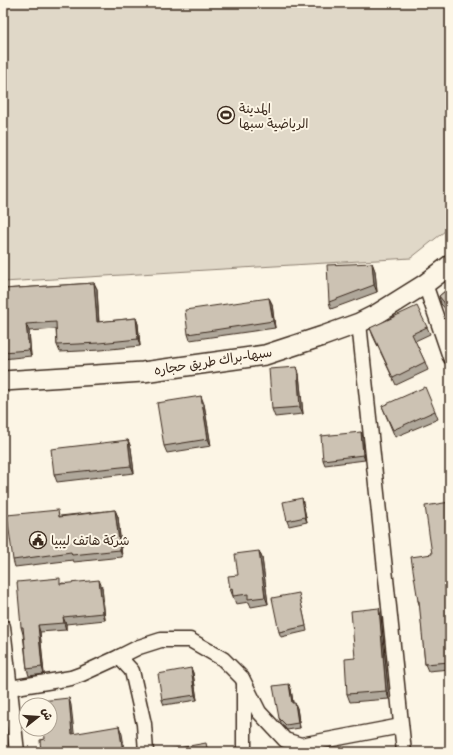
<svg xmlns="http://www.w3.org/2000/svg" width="453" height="755" viewBox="0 0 453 755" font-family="Itim,'Playpen Sans Arabic',sans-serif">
  <rect width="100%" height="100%" fill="#fcf5e5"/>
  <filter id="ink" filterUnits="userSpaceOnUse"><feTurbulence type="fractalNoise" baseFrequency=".025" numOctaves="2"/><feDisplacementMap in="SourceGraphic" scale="8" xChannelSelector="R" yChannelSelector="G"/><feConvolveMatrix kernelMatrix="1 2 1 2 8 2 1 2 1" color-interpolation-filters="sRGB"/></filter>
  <g filter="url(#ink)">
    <path fill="#e0d8c8" stroke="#8e8173" d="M3 3H450V227L411 258 3 282Z"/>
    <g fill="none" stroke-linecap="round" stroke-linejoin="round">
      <g stroke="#3b2a1e" stroke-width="17">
        <g id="street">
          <path d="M425 284 450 357"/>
          <path d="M359 323C375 466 389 609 404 752"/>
          <path d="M3 627 17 752"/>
          <path d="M119 657 139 647 161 640H190L223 659 242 678 259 712 285 740 301 745 401 726"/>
          <path d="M244 684V752"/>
          <path d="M10 688 71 678 82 674 119 657 132 671 144 724 146 752"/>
        </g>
      </g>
      <g stroke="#3b2a1e" stroke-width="22">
        <path id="secondary" d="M3 381 143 372 265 355 323 336 359 323 377 314 425 284 450 265"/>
      </g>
      <use href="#street" stroke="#fcf5e5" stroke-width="14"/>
      <use href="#secondary" stroke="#fcf5e5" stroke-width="19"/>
    </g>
    <g fill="#afa79a" stroke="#3b2a1e">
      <path d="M372 263 375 271 377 292 331 309 329 302Z"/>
      <path d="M94 283 97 289 99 322 136 318 138 324 140 346 101 350 60 352 57 345 56 329 29 331 31 356 3 359V333H6L4 309H3V289Z"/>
      <path d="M450 287V314L441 304 439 296Z"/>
      <path d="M269 298 272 304 275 328 190 340 188 334Z"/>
      <path d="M427 327 430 334 415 341 425 362 428 370 396 385 373 336 370 328Z"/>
      <path d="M297 367 299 374 303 414 275 417 272 409Z"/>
      <path d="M204 404 211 446 167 453 164 446Z"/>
      <path d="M382 406 435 411 438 419 395 437Z"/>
      <path d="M363 437 365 460 325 465 323 460Z"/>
      <path d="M128 440 131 448 134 473 57 482 54 474Z"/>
      <path d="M450 502V669L428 671 425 664 420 607 418 601 432 554Z"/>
      <path d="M303 503 307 522 289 526 287 521Z"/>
      <path d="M115 510 118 517 122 557 74 562 73 560 15 567 13 560 60 516Z"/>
      <path d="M259 551 262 558 268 604 251 607 249 602 236 604 230 589 238 575Z"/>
      <path d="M62 583 102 587 105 620 66 624V630L40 632 44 674 29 676 27 669 23 634 21 627Z"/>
      <path d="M300 598 307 631 281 637 279 632Z"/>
      <path d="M381 616 389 699 350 702 347 694 355 658Z"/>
      <path d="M191 668 193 673 197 700 164 705 162 700Z"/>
      <path d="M291 689 293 703 297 708 300 728 287 730 281 723 279 718Z"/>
    </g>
    <g fill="#8f887d" stroke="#3b2a1e">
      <path d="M372 263 375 271 377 292 374 285Z"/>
      <path d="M94 283 97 289 99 328 97 322Z"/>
      <path d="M269 298 272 304 275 328 273 321Z"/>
      <path d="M136 318 138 324 140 346 138 339Z"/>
      <path d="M26 324 29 331 31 356 29 350Z"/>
      <path d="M297 367 299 374 303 414 300 407Z"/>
      <path d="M201 396 204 404 211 446 208 439Z"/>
      <path d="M361 432 363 437 365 460 363 455Z"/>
      <path d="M128 440 131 448 134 473 131 466Z"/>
      <path d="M302 498 303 503 307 522 305 517Z"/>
      <path d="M115 510 118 517 122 557 120 550Z"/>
      <path d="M259 551 262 558 268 604 265 597Z"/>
      <path d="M99 580 102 587 105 620 103 613Z"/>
      <path d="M379 608 381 616 389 699 386 691Z"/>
      <path d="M63 617 66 624V630L64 623Z"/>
      <path d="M38 625 40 632 44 674 42 667Z"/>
      <path d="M191 668 193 673 197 700 195 695Z"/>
      <path d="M289 684 291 689 294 709 292 703Z"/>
      <path d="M69 698 71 705 75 741 72 734Z"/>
      <path d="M295 703 297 708 300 728 298 723Z"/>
      <path d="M119 726 122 734 125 752H123Z"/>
    </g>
    <g fill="#ccc2b3" stroke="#3b2a1e">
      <path d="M372 263 374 285 329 302 327 265Z"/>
      <path d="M94 283 97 322 136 318 138 339 99 343 57 345 56 322 26 324 29 350 3 352V333H6L3 302V289Z"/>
      <path d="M450 287V310L439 296Z"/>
      <path d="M269 298 273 321 188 334 185 310Z"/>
      <path d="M417 306 427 327 412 334 425 362 393 378 370 328Z"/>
      <path d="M297 367 300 407 272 409 269 369Z"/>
      <path d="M425 387 435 411 393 430 382 406Z"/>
      <path d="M201 396 208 439 164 446 157 403Z"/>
      <path d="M361 432 363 455 323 460 321 436Z"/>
      <path d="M128 440 131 466 54 474 51 449Z"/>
      <path d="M302 498 305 517 287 521 283 502Z"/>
      <path d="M450 502V662L425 664 419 601H418L411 557 432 554 425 506Z"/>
      <path d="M58 510 59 517 115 510 120 550 72 555 71 552 13 560 7 515Z"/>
      <path d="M259 551 265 597 248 599V594L233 596 232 588 230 589 228 576 238 575 235 554Z"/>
      <path d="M60 578V584L99 580 103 613 63 617 64 623 38 625 42 667 27 669 23 627H21L17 582Z"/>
      <path d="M299 593 306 626 279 632 272 598Z"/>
      <path d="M379 608 386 691 347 694 345 659 355 658 351 611Z"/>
      <path d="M191 668 195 695 162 700 158 674Z"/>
      <path d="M289 684 292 703H295L298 723 286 725 279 718 273 686Z"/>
      <path d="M69 698 72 734 119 726 123 752H41L40 740 45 739 44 729H50V705H41V701Z"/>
      <path d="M206 743 208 752H168L167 750Z"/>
    </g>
  </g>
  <defs>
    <g id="stadium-ring" transform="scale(0.9)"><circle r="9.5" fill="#fcf5e5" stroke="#3b2a1e" stroke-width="1.5"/><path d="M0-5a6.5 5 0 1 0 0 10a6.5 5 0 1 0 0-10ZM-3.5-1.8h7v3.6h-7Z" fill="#3b2a1e"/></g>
    <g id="civic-ring" transform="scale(0.9)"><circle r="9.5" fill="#fcf5e5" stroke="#3b2a1e" stroke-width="1.5"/><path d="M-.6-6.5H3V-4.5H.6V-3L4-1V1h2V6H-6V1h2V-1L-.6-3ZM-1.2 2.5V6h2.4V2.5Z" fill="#3b2a1e"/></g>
  </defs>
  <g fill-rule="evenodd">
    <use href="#stadium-ring" x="226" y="115"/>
    <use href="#civic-ring" x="38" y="540"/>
  </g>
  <g text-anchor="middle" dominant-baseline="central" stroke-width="4" stroke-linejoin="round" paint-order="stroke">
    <g font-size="13" fill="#3b2a1e" stroke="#fcf5e5" text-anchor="start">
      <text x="239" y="108">المدينة<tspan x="239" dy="15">الرياضية سبها</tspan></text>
      <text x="51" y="540">شركة هاتف ليبيا</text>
    </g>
    <g font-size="13" fill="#3b2a1e" stroke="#fcf5e5">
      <text transform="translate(213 361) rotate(-9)">سبها-براك طريق حجاره</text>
    </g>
  </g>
  <rect width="453" height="755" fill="none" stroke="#fcf5e5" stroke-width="16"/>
  <rect x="8" y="8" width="437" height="739" fill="none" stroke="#3b2a1e" stroke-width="1.5" filter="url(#ink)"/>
  <g transform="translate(38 717) rotate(73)"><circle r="19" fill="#fcf5e5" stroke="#afa495"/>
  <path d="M0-3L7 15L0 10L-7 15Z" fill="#3b2a1e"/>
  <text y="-6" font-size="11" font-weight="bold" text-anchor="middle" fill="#3b2a1e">ش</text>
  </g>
</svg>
